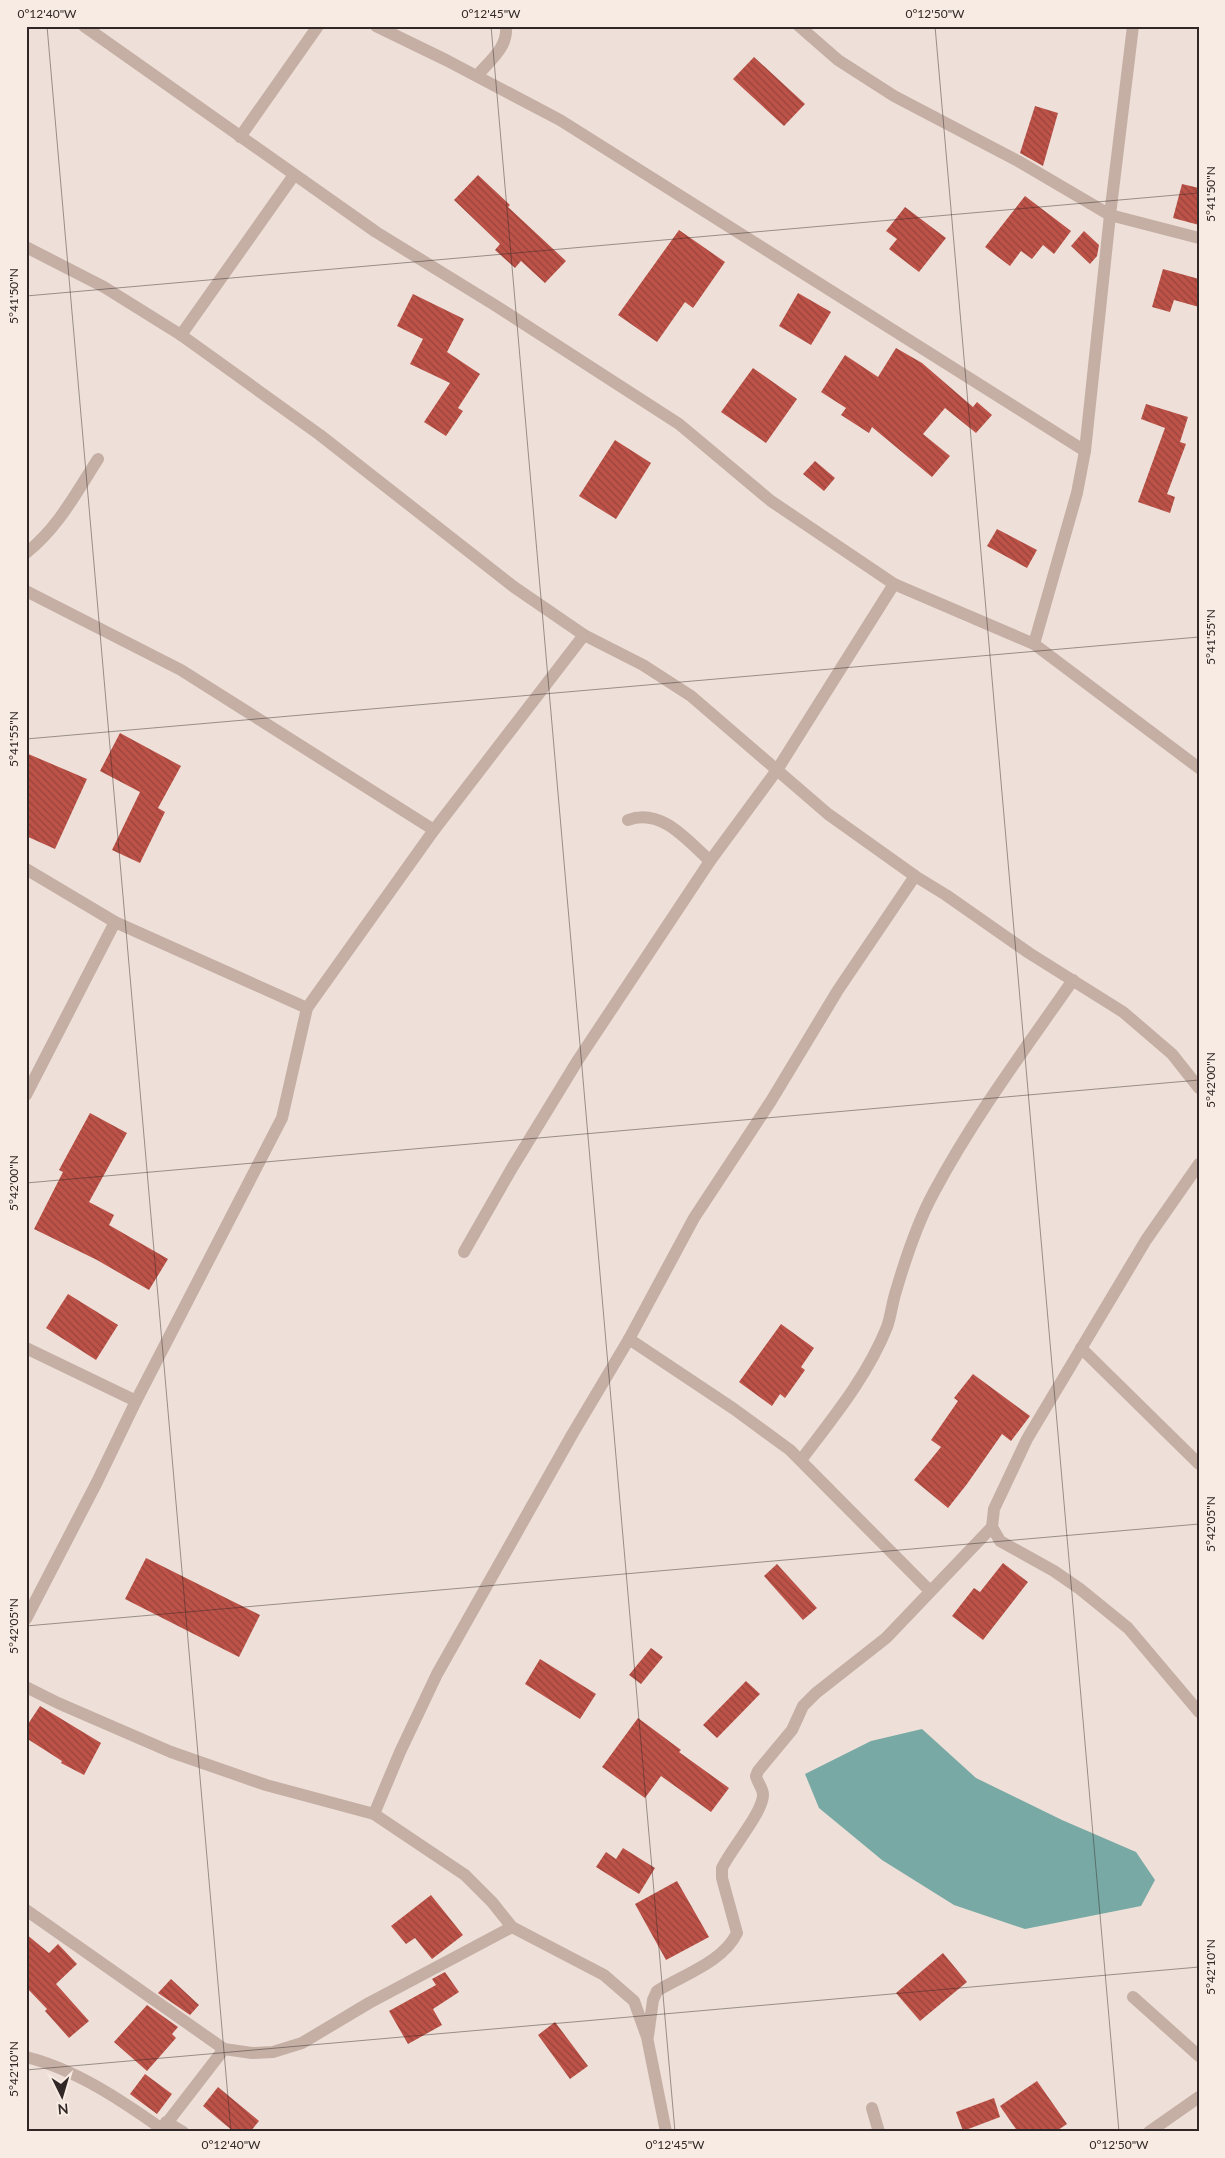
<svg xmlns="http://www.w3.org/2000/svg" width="1225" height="2158" viewBox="0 0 1225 2158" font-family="Lato,sans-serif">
  <defs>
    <pattern id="building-back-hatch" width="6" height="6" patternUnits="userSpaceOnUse" patternTransform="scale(1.25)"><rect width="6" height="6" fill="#bc5248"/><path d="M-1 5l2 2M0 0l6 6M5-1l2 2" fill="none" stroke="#99443c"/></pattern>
  </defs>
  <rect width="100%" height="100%" fill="#eee0d8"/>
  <path fill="#79a9a4" d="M922 1729 976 1778 1062 1820 1136 1852 1155 1880 1141 1906 1025 1929 954 1905 882 1860 819 1808 805 1774 871 1741Z"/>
  <g fill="url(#building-back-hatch)">
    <path d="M754 57 805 104 784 126 733 79Z"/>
    <path d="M1035 106 1058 113 1043 166 1020 153Z"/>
    <path d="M478 175 510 205 508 207 566 261 545 283 521 261 515 268 495 250 500 244 454 200Z"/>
    <path d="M1182 184 1199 188V225L1173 218Z"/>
    <path d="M1025 196 1071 231 1054 254 1043 245 1032 259 1021 251 1010 266 985 247Z"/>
    <path d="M905 207 946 238 919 272 889 249 897 239 886 231Z"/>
    <path d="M679 230 725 262 693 308 685 302 657 342 618 315Z"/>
    <path d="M1084 231 1099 245 1097 256 1090 264 1071 246Z"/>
    <path d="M1163 269 1199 279V307L1174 300 1170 312 1152 307Z"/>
    <path d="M798 293 831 312 811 345 779 326Z"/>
    <path d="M413 294 464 319 447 352 480 374 458 408 463 411 446 436 424 422 450 383 410 364 423 339 397 326Z"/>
    <path d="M896 348 922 363 973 407 977 402 992 415 976 433 945 408 923 434 950 456 932 477 872 427 869 433 841 415 846 408 821 392 845 355 878 377Z"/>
    <path d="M753 368 797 399 766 443 721 412Z"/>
    <path d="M1146 404 1188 417 1180 442 1186 444 1167 494 1175 497 1170 513 1138 502 1165 428 1141 419Z"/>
    <path d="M615 440 651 463 616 519 579 496Z"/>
    <path d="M815 461 835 478 824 491 803 474Z"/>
    <path d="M997 529 1037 550 1027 568 987 546Z"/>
    <path d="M120 733 181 766 158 808 165 812 140 863 112 850 140 792 100 771Z"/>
    <path d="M26 753 87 779 55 849 26 836Z"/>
    <path d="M90 1113 127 1133 89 1202 114 1215 109 1225 168 1259 149 1290 97 1260 34 1229 63 1172 59 1170Z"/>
    <path d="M68 1294 118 1325 96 1360 46 1328Z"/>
    <path d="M781 1324 814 1348 801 1367 805 1370 785 1398 780 1394 772 1406 739 1382Z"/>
    <path d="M973 1374 1030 1416 1011 1441 1002 1434 967 1484 948 1508 914 1480 941 1447 931 1440 958 1401 954 1398Z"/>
    <path d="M146 1558 260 1615 239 1657 125 1599Z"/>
    <path d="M1003 1563 1028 1582 983 1640 952 1616 974 1588 980 1592Z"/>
    <path d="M777 1564 817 1608 803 1620 764 1576Z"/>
    <path d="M651 1648 663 1657 641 1684 629 1675Z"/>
    <path d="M540 1659 596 1694 580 1719 525 1684Z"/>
    <path d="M746 1681 760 1694 717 1738 703 1725Z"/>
    <path d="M40 1706 101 1743 84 1775 61 1763 62 1761 26 1738V1727Z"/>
    <path d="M638 1718 681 1750 679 1752 729 1788 711 1812 661 1776 645 1798 602 1767Z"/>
    <path d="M623 1848 655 1868 639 1894 596 1867 606 1852 616 1859Z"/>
    <path d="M677 1881 709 1937 666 1960 635 1904Z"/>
    <path d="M431 1895 463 1935 432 1959 415 1938 406 1944 391 1926Z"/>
    <path d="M26 1934 49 1953 58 1944 77 1964 56 1984 89 2021 69 2038 45 2011 47 2009 26 1987Z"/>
    <path d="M943 1953 967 1982 920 2021 896 1993Z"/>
    <path d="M445 1972 459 1992 433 2009 442 2025 408 2044 389 2011 436 1985 432 1979Z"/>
    <path d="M171 1979 199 2005 190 2015 158 1993Z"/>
    <path d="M147 2005 178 2027 172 2034 176 2038 147 2071 114 2042Z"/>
    <path d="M555 2022 588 2066 570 2079 538 2035Z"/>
    <path d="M145 2074 172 2094 157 2114 130 2094Z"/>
    <path d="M1037 2081 1067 2124 1055 2132H1018L1000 2106Z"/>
    <path d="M218 2087 259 2121 250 2132H234L203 2106Z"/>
    <path d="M994 2098 1000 2117 963 2131 956 2112Z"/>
  </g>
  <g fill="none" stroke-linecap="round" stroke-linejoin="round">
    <g stroke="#c5afa5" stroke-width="12">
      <path d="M84 26 376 232 493 304 679 424 771 501 894 584 1034 644 1199 768"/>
      <path d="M376 26 446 60 560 120 1085 451"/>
      <path d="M799 26 838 60 894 96 1018 161 1110 215 1199 238"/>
      <path d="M477 76C490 60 508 48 506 26"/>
      <path d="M240 137 318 26"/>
      <path d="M26 247 104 287 181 335 320 435 514 587 584 635 643 665 691 696 828 814 915 876 946 895 1029 953 1123 1012 1172 1054 1199 1088"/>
      <path d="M181 335 294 175"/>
      <path d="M26 553C58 528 76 493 98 459"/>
      <path d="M26 591 181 670 434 830"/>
      <path d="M1034 644 1077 493 1085 451 1110 215 1133 26"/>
      <path d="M628 820C661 807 688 841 710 861"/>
      <path d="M26 869 115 922 307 1008"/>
      <path d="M26 1095 115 922"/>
      <path d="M1199 1164 1146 1240 1027 1439 994 1509 992 1527 1000 1541 1054 1571 1080 1589 1128 1628 1199 1712"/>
      <path d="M464 1252 512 1168 578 1060 710 861 777 770 894 584"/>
      <path d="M629 1339 734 1409 790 1450 930 1591"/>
      <path d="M26 1348 136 1401"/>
      <path d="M1081 1348 1199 1464"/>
      <path d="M801 1460C832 1419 867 1377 887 1327 891 1316 892 1303 896 1291 906 1257 917 1223 934 1192 974 1117 1025 1049 1073 980"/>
      <path d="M26 1619 97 1482 136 1401 282 1118 307 1008 434 830 584 635"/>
      <path d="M26 1687 58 1703 171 1752 266 1785 374 1814 465 1875 492 1902 512 1927 604 1975 634 2001 647 2037 666 2132"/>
      <path d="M374 1814 400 1752 437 1674 573 1433 629 1339 694 1218 771 1101 838 990 915 876"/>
      <path d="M26 1910 224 2049 252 2053 273 2052 302 2043 369 2003 512 1927"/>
      <path d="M1133 1997 1199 2056"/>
      <path d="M648 2036 653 2000 657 1991C683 1975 723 1962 737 1933L722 1878V1868C731 1849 763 1812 763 1795 763 1788 757 1782 756 1776L758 1771 792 1730 803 1706 816 1693 886 1638 992 1527"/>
      <path d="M26 2057C75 2069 121 2100 162 2129"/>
      <path d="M872 2108 879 2132"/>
      <path d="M166 2122 183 2132"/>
      <path d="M160 2132 224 2049"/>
      <path d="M1149 2132 1199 2097"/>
    </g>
  </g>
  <path fill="none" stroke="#312726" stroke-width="1" stroke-opacity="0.45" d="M47 26 231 2132M491 26 675 2132M935 26 1119 2132M26 296 1199 193M26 739 1199 637M26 1183 1199 1080M26 1626 1199 1524M26 2070 1199 1967"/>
  <rect width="1225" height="2158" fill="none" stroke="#f7ebe3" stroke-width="55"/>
  <g transform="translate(62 2096) rotate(175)" stroke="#f7ebe3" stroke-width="4" paint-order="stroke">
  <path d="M0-4L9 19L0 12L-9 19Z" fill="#312726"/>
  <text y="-8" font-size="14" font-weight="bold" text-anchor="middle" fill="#312726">N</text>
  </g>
  <rect x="28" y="28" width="1170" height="2102" fill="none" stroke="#312726" stroke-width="2"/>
  <g font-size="12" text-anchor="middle" fill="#312726">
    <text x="47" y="18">0°12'40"W</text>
    <text x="491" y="18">0°12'45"W</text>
    <text x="935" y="18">0°12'50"W</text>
    <text transform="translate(1211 194) rotate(-90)" y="4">5°41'50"N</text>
    <text transform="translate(14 296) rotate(-90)" y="4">5°41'50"N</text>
    <text transform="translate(1211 637) rotate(-90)" y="4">5°41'55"N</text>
    <text transform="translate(14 739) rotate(-90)" y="4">5°41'55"N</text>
    <text transform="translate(1211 1080) rotate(-90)" y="4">5°42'00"N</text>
    <text transform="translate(14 1183) rotate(-90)" y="4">5°42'00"N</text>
    <text transform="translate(1211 1524) rotate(-90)" y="4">5°42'05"N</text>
    <text transform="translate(14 1626) rotate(-90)" y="4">5°42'05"N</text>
    <text transform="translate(1211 1967) rotate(-90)" y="4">5°42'10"N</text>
    <text transform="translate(14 2069) rotate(-90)" y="4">5°42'10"N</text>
    <text x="231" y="2149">0°12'40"W</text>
    <text x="675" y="2149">0°12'45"W</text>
    <text x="1119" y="2149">0°12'50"W</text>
  </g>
</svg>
